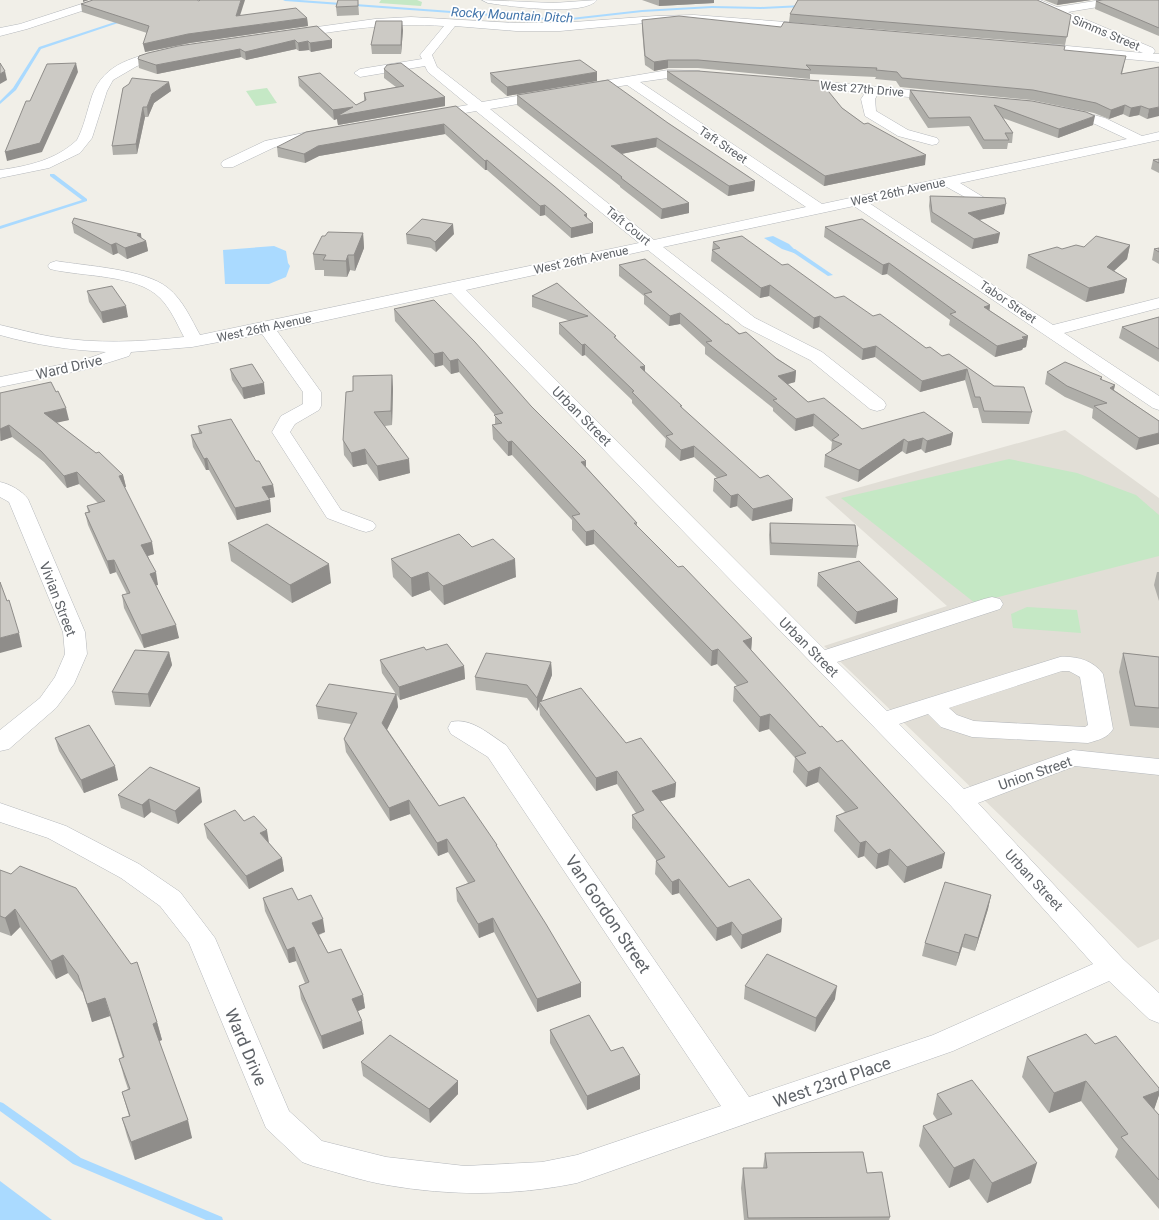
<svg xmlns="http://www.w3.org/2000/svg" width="1159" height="1220" viewBox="0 0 1159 1220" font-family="Roboto,sans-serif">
  <rect width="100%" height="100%" fill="#f1efe8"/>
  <path fill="#e1ded6" d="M1065 430 1159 498V939L1138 948 824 646 947 606 825 497Z"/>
  <g fill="#c5e8c5">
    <path d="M381 0H417L422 2 421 6 379 3Z"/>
    <path d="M267 88 277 103 256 106 246 91Z"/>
    <path d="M1009 459 1077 473 1136 495 1159 515V556L975 603 841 498Z"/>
    <path d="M1027 607 1077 610 1081 633 1013 628 1011 614Z"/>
  </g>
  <g fill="#aadaff">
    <path d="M773 236 789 244 800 255 782 249 764 238Z"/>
    <path d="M274 246 286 251 288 263 290 266 286 277 269 284H225L223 250Z"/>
    <path d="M0 1181 52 1220H0Z"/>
  </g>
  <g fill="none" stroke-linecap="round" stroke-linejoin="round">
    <g fill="#aadaff" fill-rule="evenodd">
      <path d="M283 0H300L562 19 642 10 712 6 761 7 803 5 805 6 803 7 761 9 712 8 642 12 562 21 285 1Z"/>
      <path d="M124 19 127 20 41 49 16 90 0 104V101L13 88 39 47Z"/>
      <path d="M50 174H54L87 199V201L0 229V226L82 200 50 176Z"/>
      <path d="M791 249H795L833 275 828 276 791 251Z"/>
      <path d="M0 1102 3 1103 81 1158 222 1217 223 1220H206L73 1164 0 1111Z"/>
    </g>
    <g stroke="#b5b8bc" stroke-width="1">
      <g id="minor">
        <path d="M94 0H111L109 2 27 29 0 36V28L20 24Z"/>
        <path d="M482 0 553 3 597 0C584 17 508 6 488 3Z"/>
        <path d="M1024 0H1040L1057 7 1101 0H1128L1122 3 1068 12 1153 48 1155 51 1153 54H1159V62L1031 50 1029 47 1035 43 1143 53 1026 2Z"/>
        <path d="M694 15 812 24 818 28 812 32 694 21 656 22 560 31H516L455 26 432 55 437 67 482 102 546 91 551 92 552 95 551 98 490 109 654 240 806 207 627 85 584 92 578 88 579 85 668 70 700 71 702 74 696 78H668L640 82 822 204 1127 139 1095 124 1060 114 1058 111 1060 108 1065 107 1105 118 1142 136 1159 132V140L960 183 988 200 990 203 988 206 983 207 945 186 869 203 1053 325 1159 298V308L1064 333 1159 396V410L1153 408 854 206 663 247 755 318 822 352 884 401 886 405 884 409 877 411 870 409 810 360 743 326 648 250 466 290 825 650 984 599 992 597 1000 599 1003 604 1000 609 837 662 887 711 1060 657C1076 656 1093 660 1103 674L1113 729C1108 738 1098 740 1088 743L972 737 941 727 928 714 899 724 964 789 1073 750 1159 759V775L1075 766 978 803 1123 959 1159 993V1023L1149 1019 1109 981 953 1051 577 1183C514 1196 450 1196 387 1185 362 1181 337 1172 313 1166L302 1162 266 1128 189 943 160 906 121 878 48 838 0 822V803L66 826 139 864 180 892 215 938 289 1111 322 1141 386 1157 465 1166 542 1162 577 1155 721 1106 488 757 451 734 448 728 451 722C471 717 490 735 506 745L749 1097 933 1035 1093 964 951 806 451 293 277 331 321 392V406L319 410 295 424 290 432 341 510 373 522 376 526 373 530 366 532 359 530 327 518 272 432 281 416 303 404V392L262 334 192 347 131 352 129 356 88 369 0 387V377L84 360 106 352C70 350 35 345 0 335V325C18 329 35 334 53 337 97 344 141 342 184 337 177 324 171 309 160 298 137 274 82 277 50 269L48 266 50 263 56 261C86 266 145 269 168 288 183 300 191 319 200 335L639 243 476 111 432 119 427 118 425 115 427 112 468 105 428 72 425 66 360 77 354 73 360 69 422 59 420 55 444 26C392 22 343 30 292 38L288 37 286 34 288 31 375 19 411 17 516 23H560L656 16ZM1062 671H1069L1080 677 1088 725 1085 727 974 721 957 715 949 708Z"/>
        <path d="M167 49 171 50 173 53 171 56 137 66 113 80 107 91 92 138 80 153 49 168 0 178V170C28 166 56 160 77 140 84 127 87 111 92 96 104 62 136 57 167 49Z"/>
        <path d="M794 79 944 93 945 96 944 99 939 100 878 94 875 99 876 111 908 130 937 138 939 141 937 144 932 145 898 136 865 116 861 99 865 93 789 86 788 83Z"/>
        <path d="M323 129 328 130 330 133 328 136 275 147 233 167H223L221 164 223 161 265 141Z"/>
        <path d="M0 482C10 484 22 491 28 499L85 632 87 654 74 684 56 708 9 749 0 751V730L40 698 55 677 65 654 63 632 9 502 0 497Z"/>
      </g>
    </g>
    <use href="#minor" fill="#fff" fill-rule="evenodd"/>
  </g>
  <g fill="#afaea9">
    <path d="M358 0 359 15 337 16 336 7Z"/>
    <path d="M642 0H714V3L659 6Z"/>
    <path d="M1044 0H1091L1057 5Z"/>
    <path d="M1159 0V36L1095 9 1096 1Z"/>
    <path d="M199 1 240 16 307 18 308 26 190 43 145 52 147 33 82 12 81 4Z"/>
    <path d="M790 14 1071 15 1065 45 789 22Z"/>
    <path d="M642 20 781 27 1064 50 1124 65 1122 74 1159 67 1147 119 1139 115 1129 117 1123 114 1109 119 1094 113 1031 100 900 87 896 81 875 79 876 77 810 74V79L698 68H668L654 71 645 65 642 29Z"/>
    <path d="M317 26 332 40V48L311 52 309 50 299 51 296 49 246 60 241 57 157 74 139 68 138 59Z"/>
    <path d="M403 30 401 54H372L371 45Z"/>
    <path d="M384 69 445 106 338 125 337 119 334 120 299 86 298 77 356 105 364 101V93L396 87 384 78Z"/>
    <path d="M667 71 842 108 864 124 925 165 824 186 667 80Z"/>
    <path d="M490 73 597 81 507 96 491 82Z"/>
    <path d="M123 88 171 91 154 103 148 117H145L137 154 113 155 112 146Z"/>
    <path d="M910 90 1032 101 1093 125 1058 138 1003 118 1013 133 1012 143H1008L1007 149H983L969 126 928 128 909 99Z"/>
    <path d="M517 95 668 123 755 181 754 191 728 196 656 147 621 154 689 203V213L661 219 620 187V186L517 105Z"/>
    <path d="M456 106 587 214V218L593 223V233L571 238 545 215 540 216 487 170H485L445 134 319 156 305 163 278 157 277 147Z"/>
    <path d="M1159 159V173L1151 169 1153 160Z"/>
    <path d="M930 196 1004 214 980 220 998 243 972 249 931 222 929 206Z"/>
    <path d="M72 223 141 234V238L146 241 148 251 127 259 118 253 113 255 74 233Z"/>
    <path d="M825 227 990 305 989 310 1028 336 1026 347 1023 348 1022 350 995 357 949 325 950 320 887 274 882 275 824 237Z"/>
    <path d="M363 233 364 248 355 271 350 270 347 277 324 276V270H315L313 254 325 236Z"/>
    <path d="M406 234H454L436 252 431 248 407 244Z"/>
    <path d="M713 242 782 265 835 298 873 316 926 348 942 356 949 354 994 386 1032 412 1029 424 982 423 978 408H973L965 380 920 392 875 357 862 360 819 327 813 329 769 296 760 298 711 261Z"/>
    <path d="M1130 245 1127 259 1114 271 1127 279 1124 293 1086 302 1026 268 1028 255 1084 247Z"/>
    <path d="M1159 248V264L1152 260 1154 249Z"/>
    <path d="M619 265 726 324 796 371 795 382 788 384 808 402 862 429 953 433 951 445 925 453 921 449 906 454 902 451 858 482 824 467 825 455 831 451 832 442 813 426 795 431 773 411V408L705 354V347L680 324 669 326 644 304V296L619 276Z"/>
    <path d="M557 283 616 338 645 372 682 408 792 511 752 521 737 506 730 508 713 491 714 479 717 478 694 457 680 461 665 447 666 439 632 403V400L585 355 582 356 559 334V323L570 321 532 307V296Z"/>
    <path d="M87 291 128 317 103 323 89 302Z"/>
    <path d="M394 309 531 406 586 467 637 523V526L678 567 752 638 751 650 942 868 904 883 888 865 876 869 864 856 858 858 834 831 836 816 845 812 818 782 806 787 793 772 795 758 769 729 759 732 733 701 734 687 737 686 717 664 711 666 594 544 586 546 572 530V520L512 455 508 456 493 439 492 425H495V415L459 372 451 374 443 365 435 367 395 321Z"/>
    <path d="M1159 317V362L1119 338 1122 327Z"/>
    <path d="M230 369 265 394 244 399 232 380Z"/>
    <path d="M1047 372 1102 377V380L1115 385 1114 390 1159 421 1136 450 1092 418 1093 409 1065 397 1045 384Z"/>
    <path d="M392 375 393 389 392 425 385 426 410 473 379 481 367 464 353 467 344 455 343 440 353 391Z"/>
    <path d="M0 393 69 420 56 422 123 475 126 487H124L154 554 148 556 158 585H156L179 638 144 648 124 608 122 595 127 594 116 572 110 574 88 525 85 513 88 512 87 506 98 503 79 484 67 488 44 462 12 437 0 441Z"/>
    <path d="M198 426 256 461 273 485 275 497 269 498 270 500 271 512 237 520 209 470H206L193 447 191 435 199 433Z"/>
    <path d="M770 523 858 546 856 558 770 555 769 535Z"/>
    <path d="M228 543 331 583 292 603 231 561Z"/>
    <path d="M472 547 516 577 444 605 430 590 412 597 393 577 391 559Z"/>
    <path d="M1157 572H1159V601L1154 585Z"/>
    <path d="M818 573 897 612 855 624 817 586Z"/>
    <path d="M426 650 464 666 465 679 400 700 397 695 398 707 387 729 439 806 497 848 581 997 537 1012 494 932 479 938 457 901 456 888 468 883 448 852 438 856 410 814 390 821 346 752 344 739 351 724 318 719 316 706 396 694 382 673 380 660Z"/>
    <path d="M169 652 172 665 150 707 115 705 112 692Z"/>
    <path d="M1123 653 1159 657V728L1130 726 1119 672Z"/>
    <path d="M551 662 552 675 541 701 626 743 676 783 675 797 660 801 729 887 782 919 781 932 741 949 731 935 716 941 679 893 672 895 655 874 656 861V860L632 828V815L636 813 617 784 596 791 540 715 539 706 537 711 527 698 476 690 475 677Z"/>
    <path d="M55 738 118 780 84 793 59 751Z"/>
    <path d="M118 795 202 802 178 824 151 812 144 818 121 808Z"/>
    <path d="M244 821 269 843 282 858 284 871 249 889 207 838 204 824Z"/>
    <path d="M0 870 157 1022 162 1040 159 1041 192 1138 135 1160 127 1136 122 1118 129 1116 122 1092 128 1089 124 1077 119 1059 123 1058 110 1016 92 1022 83 993 68 973 56 979 20 927 11 936 0 932Z"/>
    <path d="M991 895 988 909 975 951 962 947 956 966 922 956 925 943Z"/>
    <path d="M263 898 298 900 325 932 319 935 328 953 363 995 365 1008 357 1011 364 1034 323 1049 301 999 299 986 305 983 296 961 289 963 265 911Z"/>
    <path d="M745 986 835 999 815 1032 744 999Z"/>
    <path d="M550 1030 611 1051 640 1089 587 1110 550 1043Z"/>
    <path d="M1095 1044 1159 1088V1095L1154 1109 1159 1115V1209L1115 1157 1118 1149 1081 1101 1049 1113 1022 1077 1027 1057Z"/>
    <path d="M361 1062 458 1081V1094L430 1123 363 1076Z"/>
    <path d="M937 1094 1031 1183 987 1203 969 1179 949 1188 919 1146 923 1126 937 1120 933 1114Z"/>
    <path d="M765 1153 867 1173 890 1217 889 1220H744L741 1188 743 1168H763Z"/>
  </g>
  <g fill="#8f8d8a">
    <path d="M83 0H89L83 2Z"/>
    <path d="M241 0H245L237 25 236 16Z"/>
    <path d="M659 0H714V3L659 6Z"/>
    <path d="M1058 0H1091L1057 5Z"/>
    <path d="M307 18 308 26 190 43 145 52 143 44 188 34Z"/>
    <path d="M402 21 403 30 401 54V45Z"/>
    <path d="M295 40 296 49 246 60 245 52Z"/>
    <path d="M332 40V48L311 52 310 43Z"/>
    <path d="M308 41 309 50 299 51 298 43Z"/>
    <path d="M240 49 241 57 157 74 156 65Z"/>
    <path d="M668 60V68L654 71V62Z"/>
    <path d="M76 63 78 72 42 152 7 161 5 152Z"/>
    <path d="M5 71 7 80 0 84V74Z"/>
    <path d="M597 72V81L507 96V87Z"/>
    <path d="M169 82 171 91 154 103 148 117 147 107 152 94Z"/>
    <path d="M445 97V106L338 125 337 119 334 120 333 110 353 107Z"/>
    <path d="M1125 105 1123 114 1109 119 1111 110Z"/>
    <path d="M1141 106 1139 115 1129 117 1131 108Z"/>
    <path d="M143 107 145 117 137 154 136 144Z"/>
    <path d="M1159 107V116L1147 119 1149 109Z"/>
    <path d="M1095 116 1093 125 1058 138 1059 129Z"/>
    <path d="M444 124 445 134 319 156 305 163 304 154 318 146Z"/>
    <path d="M657 138 656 147 611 156V146Z"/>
    <path d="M926 155 925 165 824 186 825 176Z"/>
    <path d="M487 160V170H485V161Z"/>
    <path d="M755 181 754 191 728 196 729 186Z"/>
    <path d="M689 203V213L661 219 662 209Z"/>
    <path d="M1006 204 1004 214 966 223 968 213Z"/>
    <path d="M545 205V215L540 216V206Z"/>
    <path d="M587 214V224L593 223V233L571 238V228L584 215Z"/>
    <path d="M453 224 454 234 436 252 435 242Z"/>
    <path d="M363 233 364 248 355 271 354 255Z"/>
    <path d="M1000 233 998 243 972 249 974 239Z"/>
    <path d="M141 234 142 242 146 241 148 251 127 259 125 248 137 235Z"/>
    <path d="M116 243 118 253 113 255 111 245Z"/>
    <path d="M1130 245 1127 259 1104 280 1107 267Z"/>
    <path d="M348 255 350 270 347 277 346 261Z"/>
    <path d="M889 263 887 274 882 275 883 265Z"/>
    <path d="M1127 279 1124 293 1086 302 1089 288Z"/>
    <path d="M770 285 769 296 760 298 761 288Z"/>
    <path d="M990 305 989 316 984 307Z"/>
    <path d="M126 306 128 317 103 323 101 312Z"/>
    <path d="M680 313V324L669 326 670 316Z"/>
    <path d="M820 316 819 327 813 329 814 318Z"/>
    <path d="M1028 336 1026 347 1023 348 1022 350 995 357 997 346Z"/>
    <path d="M585 344V355L582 356V345Z"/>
    <path d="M876 346 875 357 862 360 863 349Z"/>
    <path d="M443 352V365L435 367 434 354Z"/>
    <path d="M458 359 459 372 451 374 450 361Z"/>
    <path d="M645 366V377L640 367Z"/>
    <path d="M967 369 965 380 920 392 922 381Z"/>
    <path d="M796 371 795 382 777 387 778 376Z"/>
    <path d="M392 375 393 389 392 425 391 411Z"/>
    <path d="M264 383 265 394 244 399 242 388Z"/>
    <path d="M1115 385 1112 396 1110 388Z"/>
    <path d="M66 408 69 420 47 425 44 413Z"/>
    <path d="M814 414 813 426 795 431 796 419Z"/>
    <path d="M9 425 12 437 1 441 0 429Z"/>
    <path d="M953 433 951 445 925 453 927 441Z"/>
    <path d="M1159 433V444L1136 450 1139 438Z"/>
    <path d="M923 438 921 449 906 454 908 442Z"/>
    <path d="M904 439 902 451 858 482 859 470Z"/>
    <path d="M512 441V455L508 456V442Z"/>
    <path d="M694 446V457L680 461 681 450Z"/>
    <path d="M365 449 367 464 353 467 351 453Z"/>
    <path d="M207 458 209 470H206L204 459Z"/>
    <path d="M409 459 410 473 379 481 377 466Z"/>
    <path d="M586 461V474L581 462Z"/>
    <path d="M77 472 79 484 67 488 64 476Z"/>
    <path d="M123 475 126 487 121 488 119 476Z"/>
    <path d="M273 485 275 497 264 499 262 487Z"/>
    <path d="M738 494 737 506 730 508 731 496Z"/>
    <path d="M793 499 792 511 752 521 753 509Z"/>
    <path d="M270 500 271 512 237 520 235 508Z"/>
    <path d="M594 530V544L586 546V532Z"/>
    <path d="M152 542 154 554 144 557 141 545Z"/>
    <path d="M515 559 516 577 444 605 443 586Z"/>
    <path d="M114 560 116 572 110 574 107 561Z"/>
    <path d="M329 564 331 583 292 603 290 585Z"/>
    <path d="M156 572 158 585 152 586 150 574Z"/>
    <path d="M428 572 430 590 412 597 411 578Z"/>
    <path d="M898 599 897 612 855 624 857 612Z"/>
    <path d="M176 625 179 638 144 648 141 635Z"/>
    <path d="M19 633 22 647 0 653V638Z"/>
    <path d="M752 638 751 653 743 641Z"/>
    <path d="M718 649 717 664 711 666 712 651Z"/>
    <path d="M169 652 172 665 150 707 148 694Z"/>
    <path d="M551 662 552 675 541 703 539 702V706L537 711V698Z"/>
    <path d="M464 666 465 679 400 700 399 687Z"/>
    <path d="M396 694 398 707 384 736 382 723Z"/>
    <path d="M770 714 769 729 759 732 760 717Z"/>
    <path d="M115 766 118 780 84 793 81 780Z"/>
    <path d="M820 767 818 782 806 787 808 772Z"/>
    <path d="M617 771V784L596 791V778Z"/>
    <path d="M676 783 675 797 652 804V791Z"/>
    <path d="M200 788 202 802 178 824 175 811Z"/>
    <path d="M149 799 151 812 144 818 142 805Z"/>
    <path d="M409 800 410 814 390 821 389 808Z"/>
    <path d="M267 830 269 843 260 833Z"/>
    <path d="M447 839 448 852 438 856 437 843Z"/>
    <path d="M866 841 864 856 858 858 860 843Z"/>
    <path d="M890 849 888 865 876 869 878 854Z"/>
    <path d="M945 853 942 868 904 883 907 867Z"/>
    <path d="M282 858 284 871 249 889 246 876Z"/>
    <path d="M679 879V893L672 895V882Z"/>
    <path d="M991 895 988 909 975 951 978 938Z"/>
    <path d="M15 909 20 927 11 936 5 918Z"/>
    <path d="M493 918 494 932 479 938 478 924Z"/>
    <path d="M323 919 325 932 314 936 312 923Z"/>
    <path d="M782 919 781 932 741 949 742 935Z"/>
    <path d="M732 922 731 935 716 941 717 928Z"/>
    <path d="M965 934 962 947 956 966 959 953Z"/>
    <path d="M294 947 296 961 289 963 287 950Z"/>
    <path d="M63 955 68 973 56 979 51 961Z"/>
    <path d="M581 983V997L537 1012V999Z"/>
    <path d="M837 986 835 999 815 1032 816 1018Z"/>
    <path d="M363 995 365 1008 354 1013 352 999Z"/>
    <path d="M105 998 110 1016 92 1022 87 1004Z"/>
    <path d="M362 1021 364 1034 323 1049 321 1036Z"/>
    <path d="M157 1022 162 1040 157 1042 153 1024Z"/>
    <path d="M640 1075V1089L587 1110V1096Z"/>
    <path d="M458 1081V1094L430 1123 429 1109Z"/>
    <path d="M1086 1081 1081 1101 1049 1113 1054 1093Z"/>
    <path d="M1159 1091V1095L1154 1110 1143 1097Z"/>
    <path d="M188 1120 192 1138 135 1160 131 1142Z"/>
    <path d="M974 1159 969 1179 949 1188 954 1168Z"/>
    <path d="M1037 1163 1031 1183 987 1203 992 1183Z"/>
  </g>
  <g fill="#cccac5" stroke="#8f8d8a">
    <path d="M93 0H197L199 1 200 0H241L236 16 296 8 307 18 188 34 143 44 149 26 81 4Z"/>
    <path d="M338 0H358V6L336 7Z"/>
    <path d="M798 0H1037L1071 15 1067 37 790 14Z"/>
    <path d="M1103 0H1159V28L1096 1Z"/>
    <path d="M679 16 781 27 784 22 1065 46 1064 50 1126 56 1121 74 1159 67V107L1149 109 1141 106 1131 108 1125 105 1111 110 1096 103 1033 90 902 78 897 72 876 70 877 68 806 65 811 70 698 60H668L654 62 645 56 642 20Z"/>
    <path d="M376 21H402L401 45H371Z"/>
    <path d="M317 26 332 40 310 43 308 41 298 43 295 40 245 52 240 49 156 65 138 59 139 56 148 53 178 46Z"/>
    <path d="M580 60 597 72 507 87 490 73Z"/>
    <path d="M0 63 5 71 0 74Z"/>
    <path d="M76 63 40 143 5 152 26 101H30L47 64Z"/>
    <path d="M401 63 445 97 337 116 353 107 333 110 298 77 320 73 356 105 366 100 364 93 404 86 384 69 387 65Z"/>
    <path d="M667 71H698L820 81 842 108 864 124 868 123 926 155 825 176Z"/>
    <path d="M132 78 169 82 152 94 147 107H143L136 144 112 146 123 88 129 84Z"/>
    <path d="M608 80 668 123 755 181 729 186 657 138 611 146 689 203 662 209 621 178 622 177 517 95Z"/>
    <path d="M910 90 1032 101 1086 112 1095 116 1059 129 994 105 1013 133H1005L1009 140H984L970 117 929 118Z"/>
    <path d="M456 106 554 186 587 214 584 215 593 223 571 228 545 205 540 206 487 160 485 161 444 124 318 146 304 154 277 147 306 132Z"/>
    <path d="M1159 159V163L1153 160Z"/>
    <path d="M930 196 1005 198 1006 204 968 213 1000 233 974 239 932 212Z"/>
    <path d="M74 218 141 234 137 235 146 241 125 248 116 243 111 245 72 223Z"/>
    <path d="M422 219 453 224 435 242 430 238 406 234Z"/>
    <path d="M862 219 990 305 984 307 1028 336 1022 337 1024 339 997 346 950 314 956 312 889 263 883 265 825 227Z"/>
    <path d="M328 232 363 233 354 255H348L346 261 323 260 326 255 313 254 322 236H325Z"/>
    <path d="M742 236 782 265 788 264 835 298 844 296 873 316 880 314 926 348 930 347 942 356 949 354 994 386 1024 387 1032 412 984 411 980 397H975L967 369 922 381 876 346 863 349 820 316 814 318 770 285 761 288 712 250 720 248 713 242Z"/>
    <path d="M1096 236 1130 245 1107 267 1127 279 1089 288 1028 255 1057 247 1062 249 1076 245 1084 247Z"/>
    <path d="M1159 248V252L1154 249Z"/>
    <path d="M645 259 726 324H728L739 334 746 332 777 359 796 371 778 376 808 402 824 398 862 429 924 412 953 433 927 441 923 438 908 442 904 439 859 470 825 455 842 444 832 440 839 435 814 414 796 419 773 400 777 399 706 342 712 341 680 313 670 316 644 294 652 292 619 265Z"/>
    <path d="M557 283 616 336 614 337 645 366 640 367 682 406H680L760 478 768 475 793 499 753 509 738 494 731 496 714 479 727 475 694 446 681 450 666 436 673 434 632 392 634 391 585 344 582 345 559 323 588 316 532 296Z"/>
    <path d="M112 286 126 306 101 312 87 291Z"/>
    <path d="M434 300 475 342 531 406 586 461 581 462 637 523H634L678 567 683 566 752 638 743 641 820 727 822 726 837 742 842 740 945 853 907 867 890 849 878 854 866 841 860 843 836 816 858 808 820 767 808 772 795 757 806 753 770 714 760 717 734 687 748 682 718 649 712 651 594 530 586 532 572 516 580 514 512 441 508 442 492 425 502 423 494 415 503 413 458 359 450 361 443 352 434 354 394 309Z"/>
    <path d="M1159 317V349L1122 327Z"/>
    <path d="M1065 362 1102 377 1100 379 1115 385 1110 388 1159 421V433L1139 438 1094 406 1107 403 1067 386 1047 372Z"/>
    <path d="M252 364 264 383 242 388 230 369Z"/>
    <path d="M392 375 391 411 374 412 409 459 377 466 365 449 351 453 343 440 346 392 353 391V376Z"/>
    <path d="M51 382 56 392 58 391 66 408 44 413 96 453 99 452 123 475 119 476 152 542 141 545 156 572 150 574 176 625 141 635 122 595 130 593 114 560 107 561 85 513 90 512 87 506 105 501 77 472 64 476 41 451 9 425 0 429V393Z"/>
    <path d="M231 419 256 461H259L273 485 262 487 270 500 235 508 207 458 204 459 191 435 202 433 198 426Z"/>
    <path d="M770 523 855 525 858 546 771 543Z"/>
    <path d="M267 524 329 564 290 585 228 543Z"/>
    <path d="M459 534 472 547 493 539 515 559 443 586 428 572 411 578 391 559Z"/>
    <path d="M859 561 898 599 857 612 818 573Z"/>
    <path d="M0 582 7 601 9 600 19 633 0 638Z"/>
    <path d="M447 644 464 666 399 687 380 660 424 647 426 650Z"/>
    <path d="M135 650 169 652 148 694 112 692Z"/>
    <path d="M486 653 551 662 537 698 527 685 475 677Z"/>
    <path d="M1123 653 1159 657V708L1135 706Z"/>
    <path d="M329 684 396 694 382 723 439 806 464 797 497 845H496L546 924 581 983 537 999 493 918 478 924 456 888 475 881 447 839 437 843 409 800 389 808 344 739 357 713 316 706Z"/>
    <path d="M581 688 626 743 641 738 676 783 652 791 729 887 749 879 782 919 742 935 732 922 717 928 679 879 672 882 656 861 665 857 632 815 644 810 617 771 596 778 539 702Z"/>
    <path d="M89 725 115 766 81 780 55 738Z"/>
    <path d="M150 767 200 788 175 811 149 799 142 805 118 795Z"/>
    <path d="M235 810 244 821 254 816 267 830 260 833 282 858 246 876 204 824Z"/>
    <path d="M20 866 76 888 131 964 137 962 157 1022 153 1024 188 1120 131 1142 122 1118 130 1116 122 1092 130 1089 119 1059 124 1057 105 998 87 1004 78 975 63 955 51 961 15 909 5 918 0 916V870L11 874Z"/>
    <path d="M945 882 991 895 978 938 965 934 959 953 925 943Z"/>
    <path d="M292 888 298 900 311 895 323 919 312 923 328 953 341 949 363 995 352 999 362 1021 321 1036 299 986 309 982 294 947 287 950 263 898Z"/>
    <path d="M767 954 837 986 816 1018 745 986Z"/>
    <path d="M589 1015 611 1051 623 1047 640 1075 587 1096 550 1030Z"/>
    <path d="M1086 1034 1095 1044 1116 1036 1159 1088V1091L1143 1097 1159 1115V1180L1121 1137 1128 1134 1086 1081 1054 1093 1027 1057Z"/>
    <path d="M390 1035 458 1081 429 1109 361 1062Z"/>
    <path d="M972 1080 1037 1163 992 1183 974 1159 954 1168 923 1126 952 1114 937 1094Z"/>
    <path d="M863 1152 867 1173 882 1172 890 1217 748 1218 743 1168H767L765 1153Z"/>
  </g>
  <g text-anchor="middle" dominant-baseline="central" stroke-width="3.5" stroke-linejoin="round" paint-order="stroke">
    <g font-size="12" fill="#5f6368" stroke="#fff">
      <text transform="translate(1106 33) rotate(23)">Simms Street</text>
      <text transform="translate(862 89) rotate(5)">West 27th Drive</text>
      <text transform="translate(723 145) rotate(34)">Taft Street</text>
      <text transform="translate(898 192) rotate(-12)">West 26th Avenue</text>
      <text transform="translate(628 226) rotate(39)">Taft Court</text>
      <text transform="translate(581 260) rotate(-12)">West 26th Avenue</text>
      <text transform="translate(1008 302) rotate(34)">Tabor Street</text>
      <text transform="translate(264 328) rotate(-12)">West 26th Avenue</text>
    </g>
    <g font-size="13" font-style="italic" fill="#4174aa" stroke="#fff">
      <text transform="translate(512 15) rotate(3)">Rocky Mountain Ditch</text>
    </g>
    <g font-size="14" fill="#5f6368" stroke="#fff">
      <text transform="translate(69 367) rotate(-13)">Ward Drive</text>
      <text transform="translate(582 416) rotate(45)">Urban Street</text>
      <text transform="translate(58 599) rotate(69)">Vivian Street</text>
      <text transform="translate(809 647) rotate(45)">Urban Street</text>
      <text transform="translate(1035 773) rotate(-19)">Union Street</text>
      <text transform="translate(1034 880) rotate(47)">Urban Street</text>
    </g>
    <g font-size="17" fill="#5f6368" stroke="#fff">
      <text transform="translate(608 914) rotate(56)">Van Gordon Street</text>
      <text transform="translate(246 1047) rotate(67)">Ward Drive</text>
      <text transform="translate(832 1082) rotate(-19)">West 23rd Place</text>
    </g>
  </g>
</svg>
